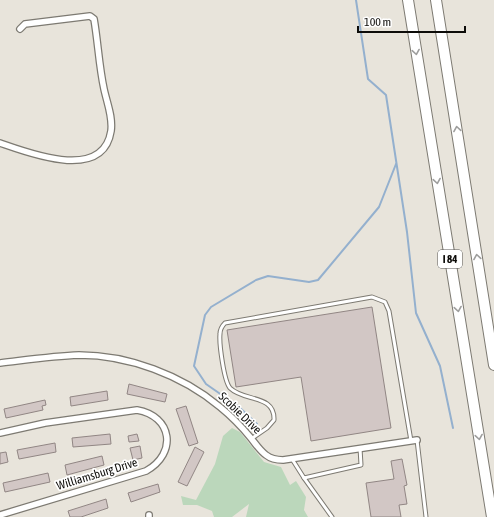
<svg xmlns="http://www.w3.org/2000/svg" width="494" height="517" viewBox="0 0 494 517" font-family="'Asap Condensed',sans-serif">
  <rect width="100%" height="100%" fill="#e8e4db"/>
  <path fill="#bbd7bb" d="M232 428 240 432 264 462 281 467 290 485 296 481 306 497 304 510 308 517H246L249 504 232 517H214L212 511 197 505H183L181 496 196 500 215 464 223 436Z"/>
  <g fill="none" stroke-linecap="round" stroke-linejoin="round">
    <g stroke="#94b0ce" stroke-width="2">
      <path d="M356 0 368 79 386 95 407 232 416 313 440 366 453 428"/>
      <path d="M257 424 239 407 206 384 194 366 205 315 211 307 256 280 268 276 309 282 318 280 379 207 396 164"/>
    </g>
  </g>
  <g fill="#d2c7c5" stroke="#918684">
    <path d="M372 307 391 428 311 441 301 377 236 387 227 330Z"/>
    <path d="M129 384 167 394 165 402 127 394Z"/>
    <path d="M107 391 108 400 71 406 70 397Z"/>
    <path d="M45 400 46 405 42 406 43 410 6 418 4 409Z"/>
    <path d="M186 406 198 443 189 446 176 409Z"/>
    <path d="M110 434 111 444 73 447 72 438Z"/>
    <path d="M137 434 139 441 129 442 128 436Z"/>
    <path d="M55 443 56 452 19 459 17 450Z"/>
    <path d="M140 446 142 458 133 460 130 448Z"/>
    <path d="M195 447 204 452 187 486 178 482Z"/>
    <path d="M6 452 8 462 0 464V453Z"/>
    <path d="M102 456 104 465 67 475 65 465Z"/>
    <path d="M402 459 407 485 404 486 407 504 399 505 401 517H371L366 483 394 479 391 461Z"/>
    <path d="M48 473 50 482 5 492 3 483Z"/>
    <path d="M158 484 160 492 131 502 128 493Z"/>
    <path d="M106 499 108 508 81 517H70L68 511Z"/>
  </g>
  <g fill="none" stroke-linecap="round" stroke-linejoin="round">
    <g stroke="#7d7a72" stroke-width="5">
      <g id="lane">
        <path d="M251 439 267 428 274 420C275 394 244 402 230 388 224 381 219 344 220 334 220 329 222 326 225 323L372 297 385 302 389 311 411 441"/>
        <path d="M417 440 426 517"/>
        <path d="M292 459 304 478 361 465 360 448"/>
        <path d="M304 478 332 517"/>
      </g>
    </g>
    <g stroke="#7d7a72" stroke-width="8">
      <g id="street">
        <path d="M0 143C29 153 103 182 111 131 113 117 107 103 104 89 99 66 98 42 94 19L90 16 25 24 20 29"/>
        <path d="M0 363C26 360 53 356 79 355 128 355 182 375 220 407 231 416 241 426 250 437 255 443 260 451 266 455 271 459 277 460 283 460L417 440"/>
        <path d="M0 433 45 423 137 410C172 416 178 453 146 471L0 515"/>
        <path d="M149 517V515"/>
      </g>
    </g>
    <g stroke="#7d7a72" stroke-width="12">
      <g id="highway">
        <path d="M408 0 492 517"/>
        <path d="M436 0 494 365"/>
      </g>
    </g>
    <use href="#lane" stroke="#fff" stroke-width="3"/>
    <use href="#street" stroke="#fff" stroke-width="5.5"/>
    <use href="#highway" stroke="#fff" stroke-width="10"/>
  </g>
  <defs><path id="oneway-chevron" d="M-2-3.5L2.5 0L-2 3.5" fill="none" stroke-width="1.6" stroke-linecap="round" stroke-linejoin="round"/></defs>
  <g stroke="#9e9e9d">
    <use href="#oneway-chevron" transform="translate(416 52) rotate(81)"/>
    <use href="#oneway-chevron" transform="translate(457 129) rotate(-99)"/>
    <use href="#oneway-chevron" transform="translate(437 181) rotate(81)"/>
    <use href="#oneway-chevron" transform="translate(477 257) rotate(-99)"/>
    <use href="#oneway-chevron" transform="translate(458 309) rotate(81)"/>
    <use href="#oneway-chevron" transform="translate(479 437) rotate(81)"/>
  </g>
  <g text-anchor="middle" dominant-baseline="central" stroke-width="3.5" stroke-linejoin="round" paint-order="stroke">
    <rect fill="#fff" stroke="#565553" stroke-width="1" x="438" y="250" width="24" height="18" rx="3"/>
    <g font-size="11" font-weight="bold" fill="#0d0c09">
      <text x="450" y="259">I 84</text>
    </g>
    <g font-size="12" fill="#0d0c09" stroke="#fff">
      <text transform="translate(240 413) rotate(44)">Scobie Drive</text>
      <text transform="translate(97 474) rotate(-17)">Williamsburg Drive</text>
    </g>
  </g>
  <path d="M358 26v6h107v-6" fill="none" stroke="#0d0c09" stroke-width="2"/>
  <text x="364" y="26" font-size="12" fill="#0d0c09" stroke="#ffffff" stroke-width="3" paint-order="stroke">100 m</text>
</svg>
